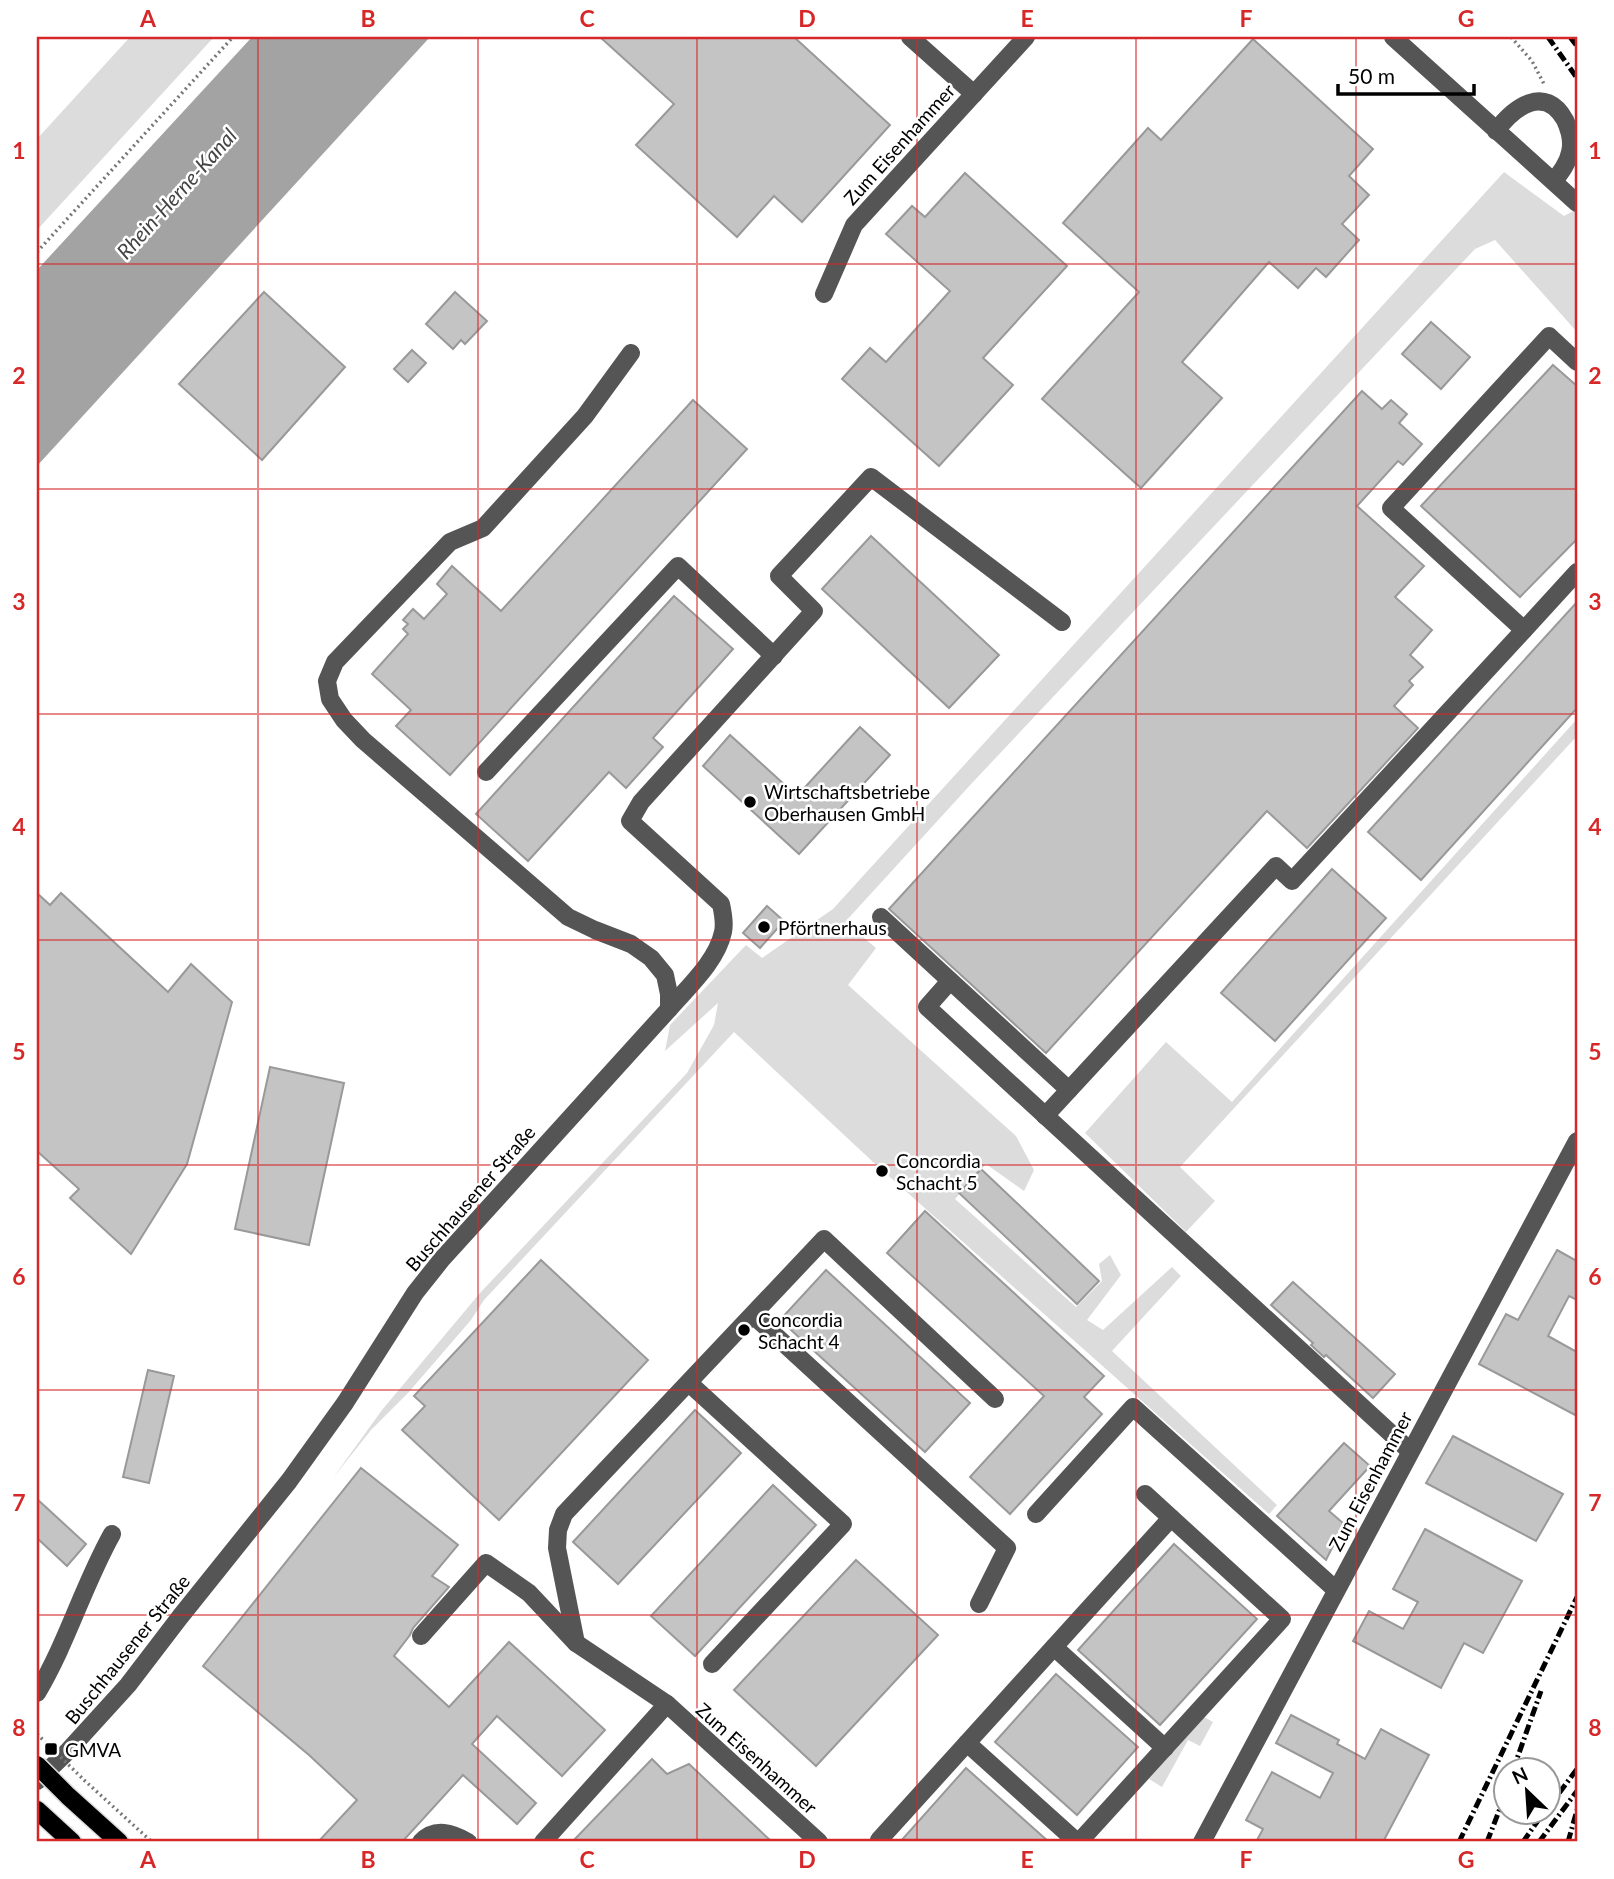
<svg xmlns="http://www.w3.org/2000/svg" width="1614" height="1879" viewBox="0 0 1614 1879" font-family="Lato,sans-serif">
  <rect width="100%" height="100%" fill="#fff"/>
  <g fill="#dcdcdc">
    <path d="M130 37H214L37 230V139Z"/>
    <path d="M1504 172 1564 216 1577 209V332L1495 240 1475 249 973 782 845 922 876 948 848 985 1016 1136 1034 1170 1024 1191 986 1164 955 1199 1076 1307 1102 1281 1099 1264 1110 1255 1121 1275 1087 1320 1103 1330 1172 1267 1181 1276 1112 1351 1277 1505 1269 1514 873 1162 734 1032 484 1300 471 1320 408 1393 371 1430 333 1478 382 1410 480 1293 687 1073 714 1025 718 1003 665 1051 670 1025 746 945 762 958 833 909Z"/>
    <path d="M1577 719V736L1180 1167 1215 1201 1186 1232 1085 1133 1166 1042 1232 1102Z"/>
    <path d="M1204 1717 1213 1722 1200 1746 1188 1740 1162 1787 1149 1779Z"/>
  </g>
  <path fill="#a3a3a3" d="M252 37H430L37 466V270Z"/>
  <g fill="#c4c4c4" stroke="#999" stroke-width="2">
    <path d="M600 37H794L890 125 802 222 774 196 737 237 636 145 674 104Z"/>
    <path d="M1253 39 1373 149 1349 176 1369 195 1342 224 1359 240 1326 277 1316 268 1298 288 1269 262 1182 362 1222 398 1141 488 1042 399 1139 292 1063 223 1148 128 1161 140Z"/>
    <path d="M965 173 1067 266 983 358 1013 385 939 466 842 379 870 348 886 362 950 291 886 234 912 206 925 217Z"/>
    <path d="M264 292 345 367 262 460 179 384Z"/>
    <path d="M455 292 487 321 465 344 461 340 453 349 426 324Z"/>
    <path d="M1431 322 1470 357 1441 389 1402 354Z"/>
    <path d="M412 350 426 363 408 382 394 369Z"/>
    <path d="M1553 365 1577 386V539L1520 597 1421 506Z"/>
    <path d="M1362 391 1382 409 1391 400 1407 414 1399 423 1422 444 1403 465 1398 461 1357 506 1424 566 1395 597 1432 630 1410 655 1423 667 1409 681 1413 685 1394 706 1418 728 1307 848 1267 811 1046 1053 889 909Z"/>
    <path d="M693 400 747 449 450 775 396 726 411 710 372 674 408 634 403 629 408 624 403 620 413 609 424 619 447 594 437 584 452 566 501 611Z"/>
    <path d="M871 536 999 655 949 708 822 589Z"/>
    <path d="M674 596 733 649 653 738 663 747 626 788 609 772 528 861 476 814Z"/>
    <path d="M1577 602V708L1421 880 1368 832Z"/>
    <path d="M860 727 890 755 799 854 703 766 730 735 797 796Z"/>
    <path d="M1332 869 1386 918 1275 1041 1221 993Z"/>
    <path d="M37 893 50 905 61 893 168 992 191 964 232 1002 187 1164 131 1254 70 1198 79 1189 37 1151Z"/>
    <path d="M767 906 784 921 760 948 743 933Z"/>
    <path d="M270 1067 344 1083 309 1245 235 1229Z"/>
    <path d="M981 1169 1099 1281 1077 1304 959 1193Z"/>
    <path d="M925 1211 1104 1376 1084 1397 1102 1414 1010 1514 970 1477 1044 1396 887 1253Z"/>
    <path d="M1557 1250 1577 1261V1300L1569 1296 1548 1336 1577 1352V1416L1479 1364 1506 1314 1518 1320Z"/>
    <path d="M541 1260 648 1360 499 1520 402 1430 425 1406 414 1396Z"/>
    <path d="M826 1270 970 1403 925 1452 780 1320Z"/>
    <path d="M1293 1282 1395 1374 1373 1398 1326 1355 1324 1357 1311 1345 1313 1343 1271 1305Z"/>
    <path d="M148 1370 174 1376 149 1483 123 1477Z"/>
    <path d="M695 1410 741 1453 618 1584 573 1542Z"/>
    <path d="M1453 1436 1563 1494 1536 1541 1426 1483Z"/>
    <path d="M1344 1443 1370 1466 1329 1511 1344 1524 1326 1560 1277 1516Z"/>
    <path d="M361 1468 458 1545 432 1576 449 1587 413 1628 410 1635 394 1656 449 1707 509 1642 605 1730 562 1776 497 1716 472 1744 536 1803 517 1824 463 1775 402 1842H318L357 1800 309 1755 203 1666Z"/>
    <path d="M773 1485 816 1525 695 1656 651 1616Z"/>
    <path d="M37 1499 86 1544 67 1566 37 1538Z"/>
    <path d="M1425 1529 1522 1581 1483 1653 1464 1643 1441 1688 1353 1641 1369 1611 1403 1629 1418 1602 1393 1589Z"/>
    <path d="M1174 1544 1257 1619 1160 1725 1078 1650Z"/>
    <path d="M856 1560 938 1635 816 1766 734 1690Z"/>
    <path d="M1056 1674 1138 1747 1077 1815 995 1742Z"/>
    <path d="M1291 1715 1339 1740 1337 1744 1365 1759 1381 1729 1429 1755 1383 1842H1256L1263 1829 1246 1820 1272 1772 1320 1798 1333 1773 1276 1743Z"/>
    <path d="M652 1759 667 1774 689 1764 772 1842H572Z"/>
    <path d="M966 1768 1049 1842H900Z"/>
  </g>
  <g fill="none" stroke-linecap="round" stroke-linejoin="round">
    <g stroke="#dbdbdb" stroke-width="21">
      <g id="major">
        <path d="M68 1796 119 1842"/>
        <path d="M37 1810 72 1842"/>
      </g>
    </g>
    <g stroke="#777" stroke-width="3.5" stroke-dasharray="2 3.5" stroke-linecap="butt">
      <path d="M1511 37 1532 61 1544 84"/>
      <path d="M37 252 233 37"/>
      <path d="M84 1780 152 1842"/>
    </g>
    <g stroke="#555" stroke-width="18">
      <path d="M910 37 974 94"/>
      <path d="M1393 37 1577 203"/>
      <path d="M1496 131C1514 107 1545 84 1565 120 1570 131 1573 141 1570 152 1568 163 1561 172 1554 181"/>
      <path d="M824 294 854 225 1026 37"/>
      <path d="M1524 630 1577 572"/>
      <path d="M486 772 678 566 774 656"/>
      <path d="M881 917 1069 1090 1045 1116"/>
      <path d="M950 981 927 1007 1410 1451"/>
      <path d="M669 1009C688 987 717 961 723 932 725 923 723 913 721 904L630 821 641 802 814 611 779 576 871 477 1062 622"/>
      <path d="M1069 1090 1276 866 1292 881 1524 630 1391 508 1549 336 1577 362"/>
      <path d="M753 1315 1007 1548 979 1604"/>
      <path d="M689 1383 843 1524 712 1664"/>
      <path d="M1036 1514 1133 1407 1336 1590"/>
      <path d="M421 1636 486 1563 529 1593 576 1643 667 1704"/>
      <path d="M576 1643 557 1548 558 1530 564 1514 824 1239 995 1399"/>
      <path d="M1054 1647 1165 1748"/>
      <path d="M37 1693C67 1643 83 1586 112 1534"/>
      <path d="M967 1743 1171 1518"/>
      <path d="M37 1781 67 1752 128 1685 180 1617 289 1481 345 1403 415 1293 442 1259 669 1009V994L665 975 651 958 631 944 595 930 568 917 363 740 344 720 330 699 327 681 335 662 450 542 483 528 585 416 631 353"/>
      <path d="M421 1842C435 1827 452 1833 468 1842"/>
      <path d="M543 1842 667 1704 819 1842"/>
      <path d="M881 1842 879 1840 967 1743 1077 1842"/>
      <path d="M1079 1842 1282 1619 1145 1494"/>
      <path d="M1202 1842 1577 1141"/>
    </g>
    <use href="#major" stroke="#000" stroke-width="18"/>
    <g stroke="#000" stroke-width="5" stroke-dasharray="10 3.5 2 3.5" stroke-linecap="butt">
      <path d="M1548 37 1577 78"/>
      <path d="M1570 37 1577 46"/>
      <path d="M1513 1770 1541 1691"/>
      <path d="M1548 1808 1577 1769"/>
      <path d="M1459 1842 1577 1597"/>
      <path d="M1487 1842 1506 1793"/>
      <path d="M1523 1842 1544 1812"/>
      <path d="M1539 1842 1577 1791"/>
      <path d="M1568 1842 1577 1810"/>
    </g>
    <g stroke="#dbdbdb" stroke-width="21" stroke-linecap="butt">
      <path id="major-bridge" d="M37 1765 68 1796"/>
    </g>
    <path stroke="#777" stroke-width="3.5" stroke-dasharray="2 3.5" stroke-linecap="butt" d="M37 1734 84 1780"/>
    <use href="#major-bridge" stroke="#000" stroke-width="18"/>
  </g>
  <path fill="none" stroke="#d62828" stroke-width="2" stroke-opacity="0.55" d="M258 37V1842M478 37V1842M697 37V1842M917 37V1842M1136 37V1842M1356 37V1842M37 264H1577M37 489H1577M37 714H1577M37 940H1577M37 1165H1577M37 1390H1577M37 1615H1577"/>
  <g fill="#000" stroke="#fff" stroke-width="2.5">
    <circle cx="750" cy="802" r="7"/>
    <circle cx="764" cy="927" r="7"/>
    <circle cx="882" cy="1171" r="7"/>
    <circle cx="744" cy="1330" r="7"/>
    <rect x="44" y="1742" width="14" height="14" rx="3.5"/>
  </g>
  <g text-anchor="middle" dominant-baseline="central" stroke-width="5" stroke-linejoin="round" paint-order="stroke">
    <g font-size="19" fill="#000" stroke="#fff">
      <text transform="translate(899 144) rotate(-48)">Zum Eisenhammer</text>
      <text transform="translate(470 1198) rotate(-49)">Buschhausener Straße</text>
      <text transform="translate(1370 1481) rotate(-62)">Zum Eisenhammer</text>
      <text transform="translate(127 1649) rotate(-51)">Buschhausener Straße</text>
      <text transform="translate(757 1758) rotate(42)">Zum Eisenhammer</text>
    </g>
    <g font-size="19" fill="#000" stroke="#fff" text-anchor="start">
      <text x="764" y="791">Wirtschaftsbetriebe<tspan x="764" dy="22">Oberhausen GmbH</tspan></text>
      <text x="778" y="927">Pförtnerhaus</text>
      <text x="896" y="1160">Concordia<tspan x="896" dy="22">Schacht 5</tspan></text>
      <text x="758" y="1319">Concordia<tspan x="758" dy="22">Schacht 4</tspan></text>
      <text x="65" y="1749">GMVA</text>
    </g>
    <g font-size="21" font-style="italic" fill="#444" stroke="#fff">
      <text transform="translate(176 193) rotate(-48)">Rhein-Herne-Kanal</text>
    </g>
  </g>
  <rect width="1614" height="1879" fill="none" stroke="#ffffff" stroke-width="77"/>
  <g transform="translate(1527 1791) rotate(335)"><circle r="33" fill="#ffffff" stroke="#999999" stroke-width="2"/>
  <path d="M0-5L12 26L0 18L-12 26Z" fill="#000000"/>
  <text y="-10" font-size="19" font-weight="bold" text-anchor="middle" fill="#000000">N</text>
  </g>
  <path d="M1338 84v10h136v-10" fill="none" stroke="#000000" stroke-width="3.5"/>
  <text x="1348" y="84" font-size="21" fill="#000000" stroke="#ffffff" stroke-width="5" paint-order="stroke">50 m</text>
  <rect x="38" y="38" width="1538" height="1802" fill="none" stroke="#d62828" stroke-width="2.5"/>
  <g font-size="23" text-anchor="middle" font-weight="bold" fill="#d62828">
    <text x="148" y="27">A</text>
    <text x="368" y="27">B</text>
    <text x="587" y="27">C</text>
    <text x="807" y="27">D</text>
    <text x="1027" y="27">E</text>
    <text x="1246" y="27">F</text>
    <text x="1466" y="27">G</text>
    <text x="19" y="159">1</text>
    <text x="1595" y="159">1</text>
    <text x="19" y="384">2</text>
    <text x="1595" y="384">2</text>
    <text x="19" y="610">3</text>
    <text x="1595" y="610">3</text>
    <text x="19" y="835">4</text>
    <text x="1595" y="835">4</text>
    <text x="19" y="1060">5</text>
    <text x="1595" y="1060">5</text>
    <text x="19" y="1285">6</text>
    <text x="1595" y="1285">6</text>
    <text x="19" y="1511">7</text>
    <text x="1595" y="1511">7</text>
    <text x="19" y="1736">8</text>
    <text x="1595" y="1736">8</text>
    <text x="148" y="1868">A</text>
    <text x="368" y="1868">B</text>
    <text x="587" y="1868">C</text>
    <text x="807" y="1868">D</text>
    <text x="1027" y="1868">E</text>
    <text x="1246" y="1868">F</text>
    <text x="1466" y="1868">G</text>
  </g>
</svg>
